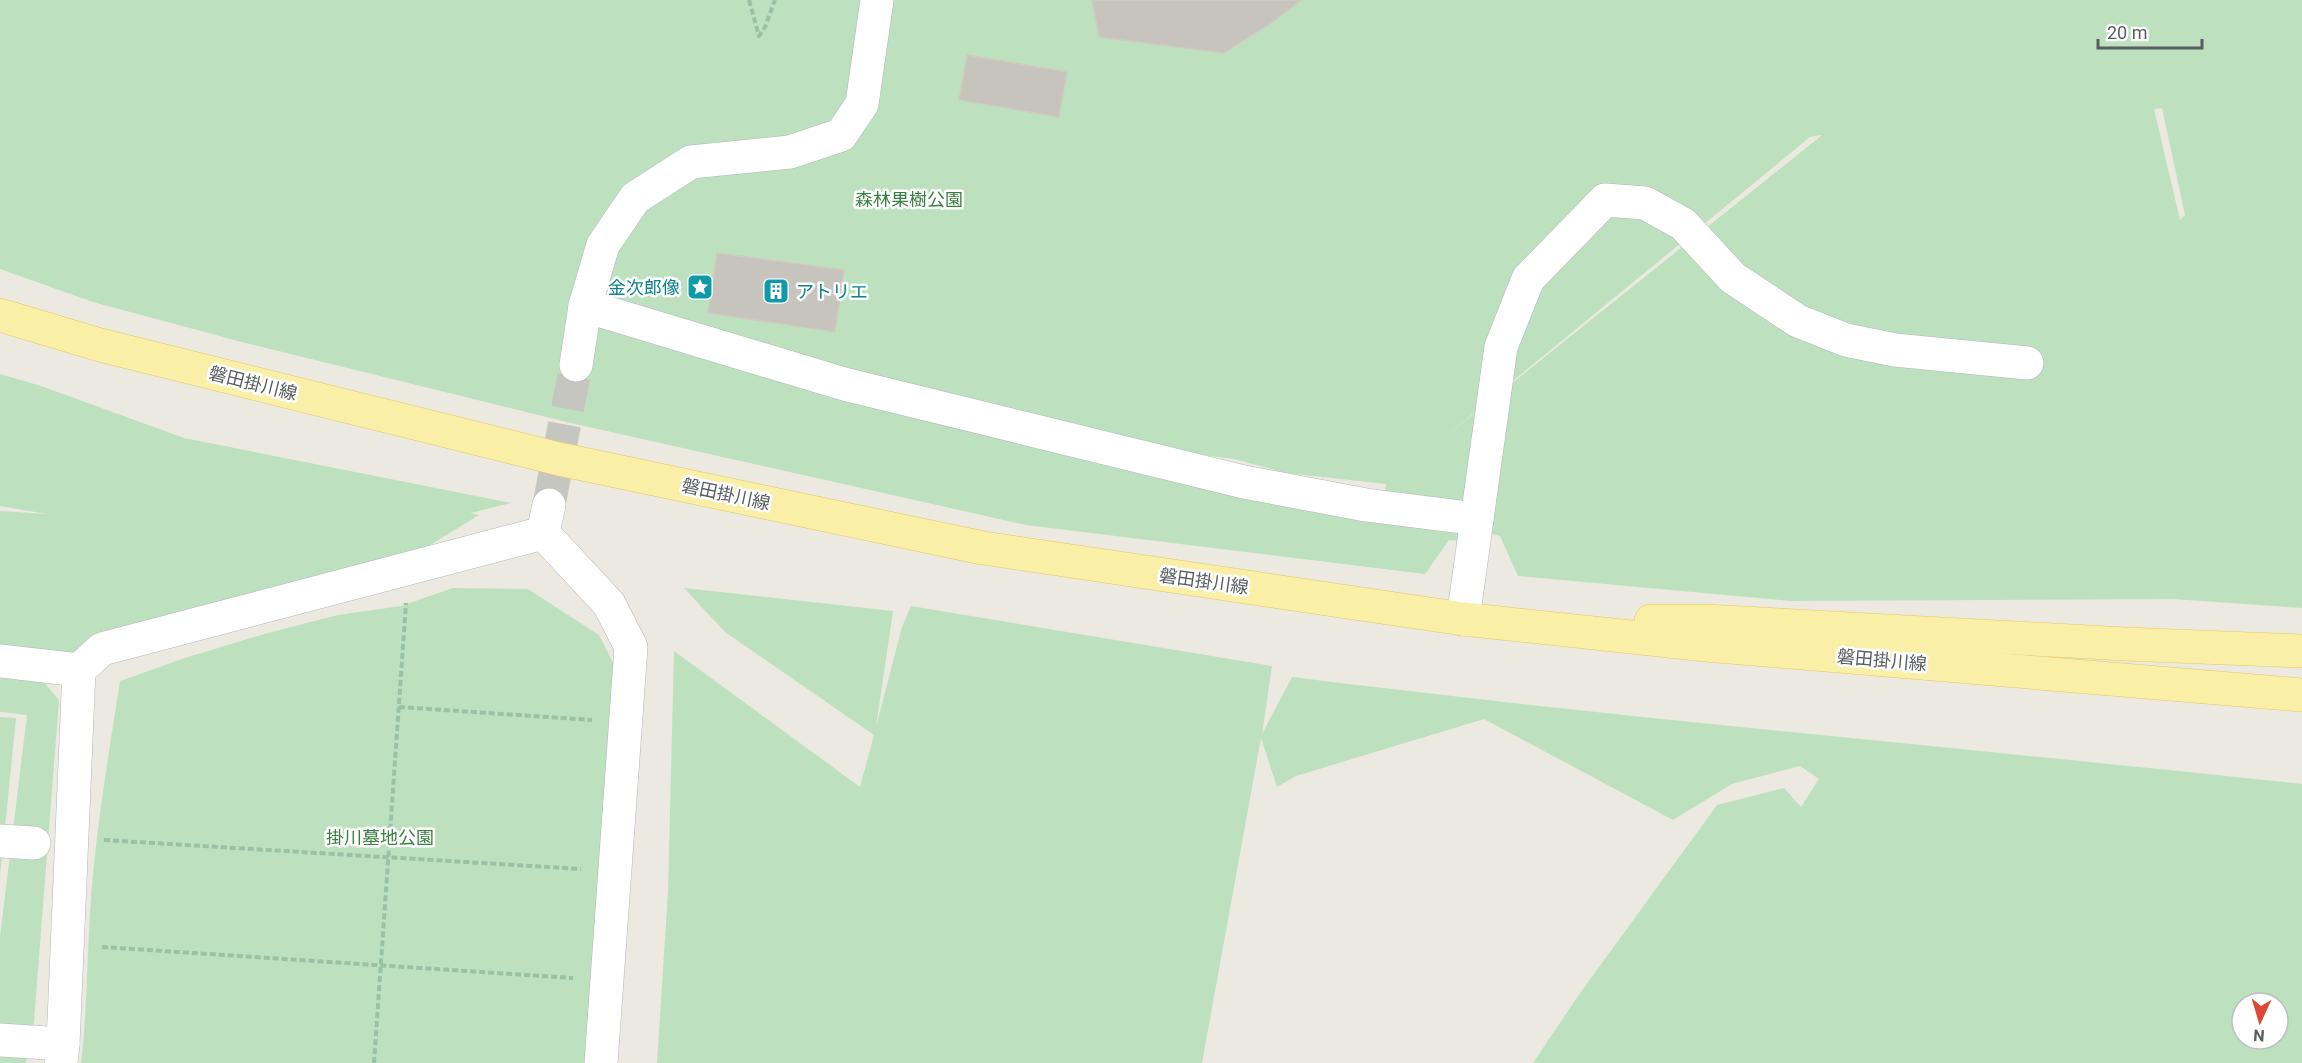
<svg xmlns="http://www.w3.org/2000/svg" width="2302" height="1063" viewBox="0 0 2302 1063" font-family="Roboto,'Noto Sans JP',sans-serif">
  <rect width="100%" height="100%" fill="#ebe9e0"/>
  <g fill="#bde1bf" fill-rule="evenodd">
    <path d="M0 0H2302V608L2173 599 1791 601 1518 576 1500 536 1475 529V541L1449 540 1425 574 1026 525 571 423 238 341 93 302 0 269ZM2162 108 2185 215 2180 220 2154 109ZM1821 135V136L1441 440 1810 137ZM1195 454 1235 459 1286 473 1386 484 1383 503Z"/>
    <path d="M0 374 41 386 184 438 511 503 471 513 479 515 414 555 76 657 0 647V511L47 514 0 506Z"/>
    <path d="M453 588 528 589 599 635 626 688 594 1063H81C87 1013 87 963 90 912 95 835 108 758 120 681L185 658 268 633 338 615 401 606Z"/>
    <path d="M684 588 893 611 876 727 902 627 911 606 1272 666 1262 734 1292 677C1628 719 1965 748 2302 784V1063H1533L1578 996 1717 805 1784 788 1801 807 1819 779 1800 766 1732 784 1673 820 1484 719 1296 776 1277 787 1261 738 1202 1063H657L668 892 674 651 860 787 874 735 725 632ZM2242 1003H2278V1039H2242Z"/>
    <path d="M0 677 41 679 59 700 34 1021 26 1063H0V937L27 715 0 712Z"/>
    <path d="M0 717 16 718 0 876Z"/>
  </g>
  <g fill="#c6c4bd" stroke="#cfcbbf" stroke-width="1.5">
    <path d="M1092 0H1301L1273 22 1224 53 1099 37Z"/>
    <path d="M967 55 1067 72 1059 117 959 100Z"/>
    <path d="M717 253 844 270 835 332 708 313Z"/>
  </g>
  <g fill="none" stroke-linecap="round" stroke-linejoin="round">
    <path stroke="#c6c6c0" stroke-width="33" stroke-dasharray="33 16" stroke-linecap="butt" d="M549 505 576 365"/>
    <g stroke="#b3b6ba" stroke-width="34">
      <g id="minor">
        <path d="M585 306 844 384 1244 482 1366 505 1477 519"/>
        <path d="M576 365 585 306 603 245 635 198 691 162 790 152 841 135 862 104 877 0"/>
        <path d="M543 533 609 604 631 647 601 1063"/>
        <path d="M543 533 549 505"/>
        <path d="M1463 619 1501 347 1528 279 1605 200 1645 203 1683 224 1733 278 1798 321 1846 340 1895 350 2027 363"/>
        <path d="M0 661 79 670"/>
        <path d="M0 841 34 843"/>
        <path d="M0 1040 63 1044"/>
        <path d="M61 1063 63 1044 79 670 102 649 543 533"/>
      </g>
    </g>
    <g stroke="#e7c55d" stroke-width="34">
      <g id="major">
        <path d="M0 315 100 345 559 459 983 548 1463 619 1706 645 2302 695"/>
        <path d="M1651 621H1706L2125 644 2302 651"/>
      </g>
    </g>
    <g stroke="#98c1a5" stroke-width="4" stroke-dasharray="6 3" stroke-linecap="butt">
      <path d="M749 0 759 36 765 27 775 0"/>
      <path d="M399 707 592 720"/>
      <path d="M104 840 581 869"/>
      <path d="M102 947 573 978"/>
      <path d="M374 1063 406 603"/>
    </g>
    <use href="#minor" stroke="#fff" stroke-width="33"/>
    <use href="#major" stroke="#f9efa7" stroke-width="33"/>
  </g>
  <defs>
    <g id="sight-square" transform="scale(1.35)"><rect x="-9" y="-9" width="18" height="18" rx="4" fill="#0f9aa8" stroke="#fff"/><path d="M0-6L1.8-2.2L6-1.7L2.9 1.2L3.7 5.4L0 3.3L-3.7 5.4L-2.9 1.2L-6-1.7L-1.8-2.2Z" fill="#fff"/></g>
    <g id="building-square" transform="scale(1.35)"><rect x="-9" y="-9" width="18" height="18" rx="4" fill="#0f9aa8" stroke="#fff"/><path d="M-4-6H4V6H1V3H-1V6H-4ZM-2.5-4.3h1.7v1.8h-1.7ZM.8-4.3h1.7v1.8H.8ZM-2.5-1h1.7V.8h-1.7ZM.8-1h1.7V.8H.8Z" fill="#fff"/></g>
  </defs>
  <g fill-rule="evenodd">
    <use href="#sight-square" x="700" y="287"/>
    <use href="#building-square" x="776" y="291"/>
  </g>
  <g text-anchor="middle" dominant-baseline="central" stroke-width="5" stroke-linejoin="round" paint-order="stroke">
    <g font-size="18" fill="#397f3f" stroke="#fff">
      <text x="909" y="199">森林果樹公園</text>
      <text x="380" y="837">掛川墓地公園</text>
    </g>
    <g font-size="18" fill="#0d838f" stroke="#fff" text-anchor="end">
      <text x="680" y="287">金次郎像</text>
      <text x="796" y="291" text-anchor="start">アトリエ</text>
    </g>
    <g font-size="18" fill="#595c60" stroke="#fff">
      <text transform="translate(253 383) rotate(14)">磐田掛川線</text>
      <text transform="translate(726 494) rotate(12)">磐田掛川線</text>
      <text transform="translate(1204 581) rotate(8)">磐田掛川線</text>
      <text transform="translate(1882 660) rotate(5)">磐田掛川線</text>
    </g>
  </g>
  <g transform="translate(2260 1021) rotate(184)"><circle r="28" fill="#ffffff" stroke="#bdbebf" stroke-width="1.5"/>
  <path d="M0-4.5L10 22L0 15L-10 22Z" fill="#dd4734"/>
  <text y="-9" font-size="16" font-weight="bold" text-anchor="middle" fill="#595c60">N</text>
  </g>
  <path d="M2098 39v9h104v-9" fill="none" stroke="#595c60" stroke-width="3"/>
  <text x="2107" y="39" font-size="18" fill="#595c60" stroke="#ffffff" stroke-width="4.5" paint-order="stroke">20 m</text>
</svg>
